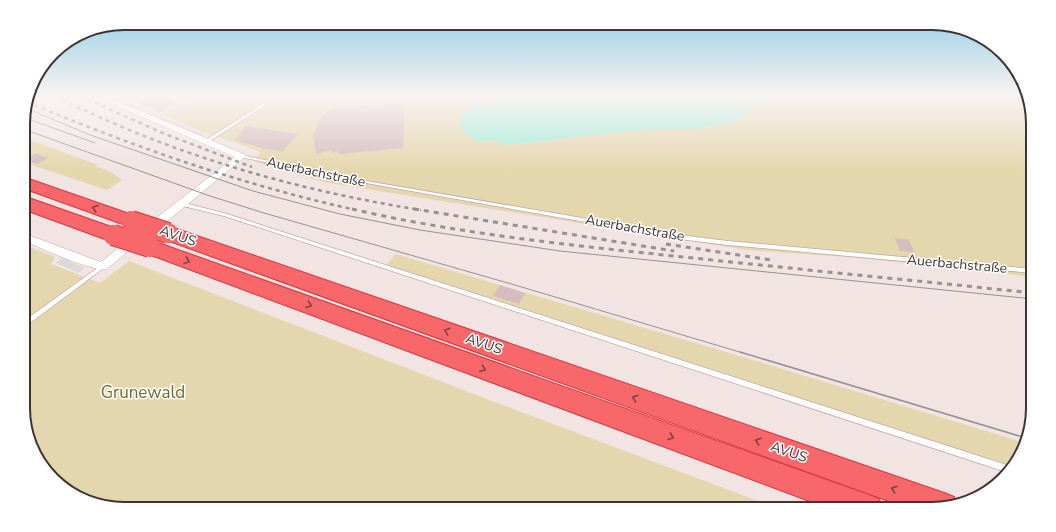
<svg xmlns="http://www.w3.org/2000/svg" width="1056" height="532" viewBox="0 0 1056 532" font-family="'Nunito Sans',sans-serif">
  <rect width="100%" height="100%" fill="#f1e4e3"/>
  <path fill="#e9d6d6" d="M115 96H197L163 115Z"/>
  <g fill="#e4d7ad">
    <path d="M197 96H493L485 100 463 115 477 142 494 140 506 145 646 129H698L737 121 753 106 771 96H1026L1032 111 1033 277 860 258 747 250 324 182 254 161 260 152 219 137 213 136 163 115Z"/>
    <path d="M23 137 98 165 95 166 113 173 122 180 107 190 23 162Z"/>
    <path d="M24 245 55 257 51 264 100 283 129 261 479 396 779 509H124L80 499 44 469 24 421Z"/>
    <path d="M395 254 753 360 1025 443 1023 452 1009 468 775 390 385 267Z"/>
  </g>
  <g fill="#ded9d9">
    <path d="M106 96H112L206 135 202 136Z"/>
    <path d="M62 258 85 268 78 273 56 263Z"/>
  </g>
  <path fill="#a1ecd8" d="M493 96H771L753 106 737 121 698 129H646L506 145 494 140 477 142C472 138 466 134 462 130 452 115 482 101 493 96Z"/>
  <g fill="#d5bcbe">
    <path d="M123 96H159L176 103 161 112Z"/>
    <path d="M405 103 403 148 339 154V151L332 153 331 150 316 154 313 136 319 121 326 112 333 108Z"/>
    <path d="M246 126 298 134 283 151 265 149 235 140Z"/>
    <path d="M36 153 48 158 37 164 25 160Z"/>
    <path d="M895 238 909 240 914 252 900 251Z"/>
    <path d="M500 285 525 293 519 304 493 296Z"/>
  </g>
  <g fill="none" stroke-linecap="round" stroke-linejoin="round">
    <g stroke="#bfa9aa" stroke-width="1.5">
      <g id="service">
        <path d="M271 96H276L260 109 208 142H204V141L258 107Z"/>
        <path d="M411 96H416L412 99 410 98Z"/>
        <path d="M239 155H241L349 178 687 236 728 241 1033 269V273L728 245 687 240 349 180 241 157 239 156Z"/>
        <path d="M181 202 227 214 1010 466 1006 472 224 216 179 205V204Z"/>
        <path d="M103 264 106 266 105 267 26 326H24V321Z"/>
      </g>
    </g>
    <g stroke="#bfa9aa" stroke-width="1">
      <g id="minor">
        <path d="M93 96H105L244 154 246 156 154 232H146L145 229 146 226 235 157Z"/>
        <path d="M23 233 101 262 131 238H139L140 241 107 269C94 273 39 247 24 241Z"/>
      </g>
    </g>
    <g stroke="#d63840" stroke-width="2">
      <g id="motorway">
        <path d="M23 177 138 217 140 221 138 225 131 227 23 188Z"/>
        <path d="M23 196 120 230 122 235 120 240 113 242 23 209Z"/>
        <path d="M168 226 944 493 954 497 956 503 938 509H911L161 238 159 233 161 228Z"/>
        <path d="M150 240 869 495 879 499 883 509H831L143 252 140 247 143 242Z"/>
      </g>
    </g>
    <use href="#service" fill="#fff" fill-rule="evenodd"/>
    <use href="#minor" fill="#fff" fill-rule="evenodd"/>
    <use href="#motorway" fill="#f8686a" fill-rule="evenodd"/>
    <g stroke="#939393" stroke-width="1">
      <path d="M26 108 90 135 253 191 340 214 420 230 560 251 1033 299"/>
      <path d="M23 117 95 143"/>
      <path d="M23 129 210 196 264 213 515 285 743 353"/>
    </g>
    <path stroke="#939393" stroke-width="1.5" d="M740 352 1026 438"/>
    <g stroke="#939393" stroke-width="2.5" stroke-dasharray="4 4" stroke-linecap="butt">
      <path d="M55 96C170 154 294 190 421 210"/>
      <path d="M80 96 165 134 252 167"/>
      <path d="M27 102C134 147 243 185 356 210"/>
    </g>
    <g stroke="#939393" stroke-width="3" stroke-dasharray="5 5" stroke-linecap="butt">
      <path d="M352 209C464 235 579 246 693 258 806 270 920 281 1033 293"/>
      <path d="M414 209 674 251"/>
      <path d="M666 244 771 260"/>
    </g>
    <g stroke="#d63840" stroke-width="22" stroke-linecap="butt">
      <g id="motorway-bridge">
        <path d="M131 221 168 233"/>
        <path d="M113 235 150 247"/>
      </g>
    </g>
    <use href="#motorway-bridge" stroke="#f8686a" stroke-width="20"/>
  </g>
  <defs><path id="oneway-chevron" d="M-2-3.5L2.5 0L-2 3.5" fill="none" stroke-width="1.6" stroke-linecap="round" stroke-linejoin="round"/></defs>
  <g stroke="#794445">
    <use href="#oneway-chevron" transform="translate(95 208) rotate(-160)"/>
    <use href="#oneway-chevron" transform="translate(187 261) rotate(20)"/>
    <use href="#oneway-chevron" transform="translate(309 305) rotate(20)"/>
    <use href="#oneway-chevron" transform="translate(447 331) rotate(-161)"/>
    <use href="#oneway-chevron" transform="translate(483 369) rotate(20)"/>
    <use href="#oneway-chevron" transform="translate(635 398) rotate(-161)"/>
    <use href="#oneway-chevron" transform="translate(671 437) rotate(20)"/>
    <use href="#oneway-chevron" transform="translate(758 441) rotate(-161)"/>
    <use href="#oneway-chevron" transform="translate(894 489) rotate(-161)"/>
  </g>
  <linearGradient id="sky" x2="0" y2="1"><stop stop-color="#8bcae2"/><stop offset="0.56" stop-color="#f9f3f2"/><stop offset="1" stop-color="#f9f3f2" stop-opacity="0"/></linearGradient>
  <rect width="1056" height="171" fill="url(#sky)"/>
  <g text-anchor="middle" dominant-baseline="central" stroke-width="3" stroke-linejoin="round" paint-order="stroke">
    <g font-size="14" fill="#423435" stroke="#fff">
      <text transform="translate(316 172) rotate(12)">Auerbachstraße</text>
      <text transform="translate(635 228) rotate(10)">Auerbachstraße</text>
      <text transform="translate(178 236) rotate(19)">AVUS</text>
      <text transform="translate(957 264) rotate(5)">Auerbachstraße</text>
      <text transform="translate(484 344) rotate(19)">AVUS</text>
      <text transform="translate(789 452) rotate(19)">AVUS</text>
    </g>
    <g font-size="17" fill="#716d2a" stroke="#fff">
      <text x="143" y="392">Grunewald</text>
    </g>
  </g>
  <path d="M0 0H1056V532H0ZM124 30H932A94 94 0 0 1 1026 124V408A94 94 0 0 1 932 502H124A94 94 0 0 1 30 408V124A94 94 0 0 1 124 30Z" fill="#fff" fill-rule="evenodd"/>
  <path fill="none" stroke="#423435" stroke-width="2" d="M124 30H932A94 94 0 0 1 1026 124V408A94 94 0 0 1 932 502H124A94 94 0 0 1 30 408V124A94 94 0 0 1 124 30Z"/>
</svg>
